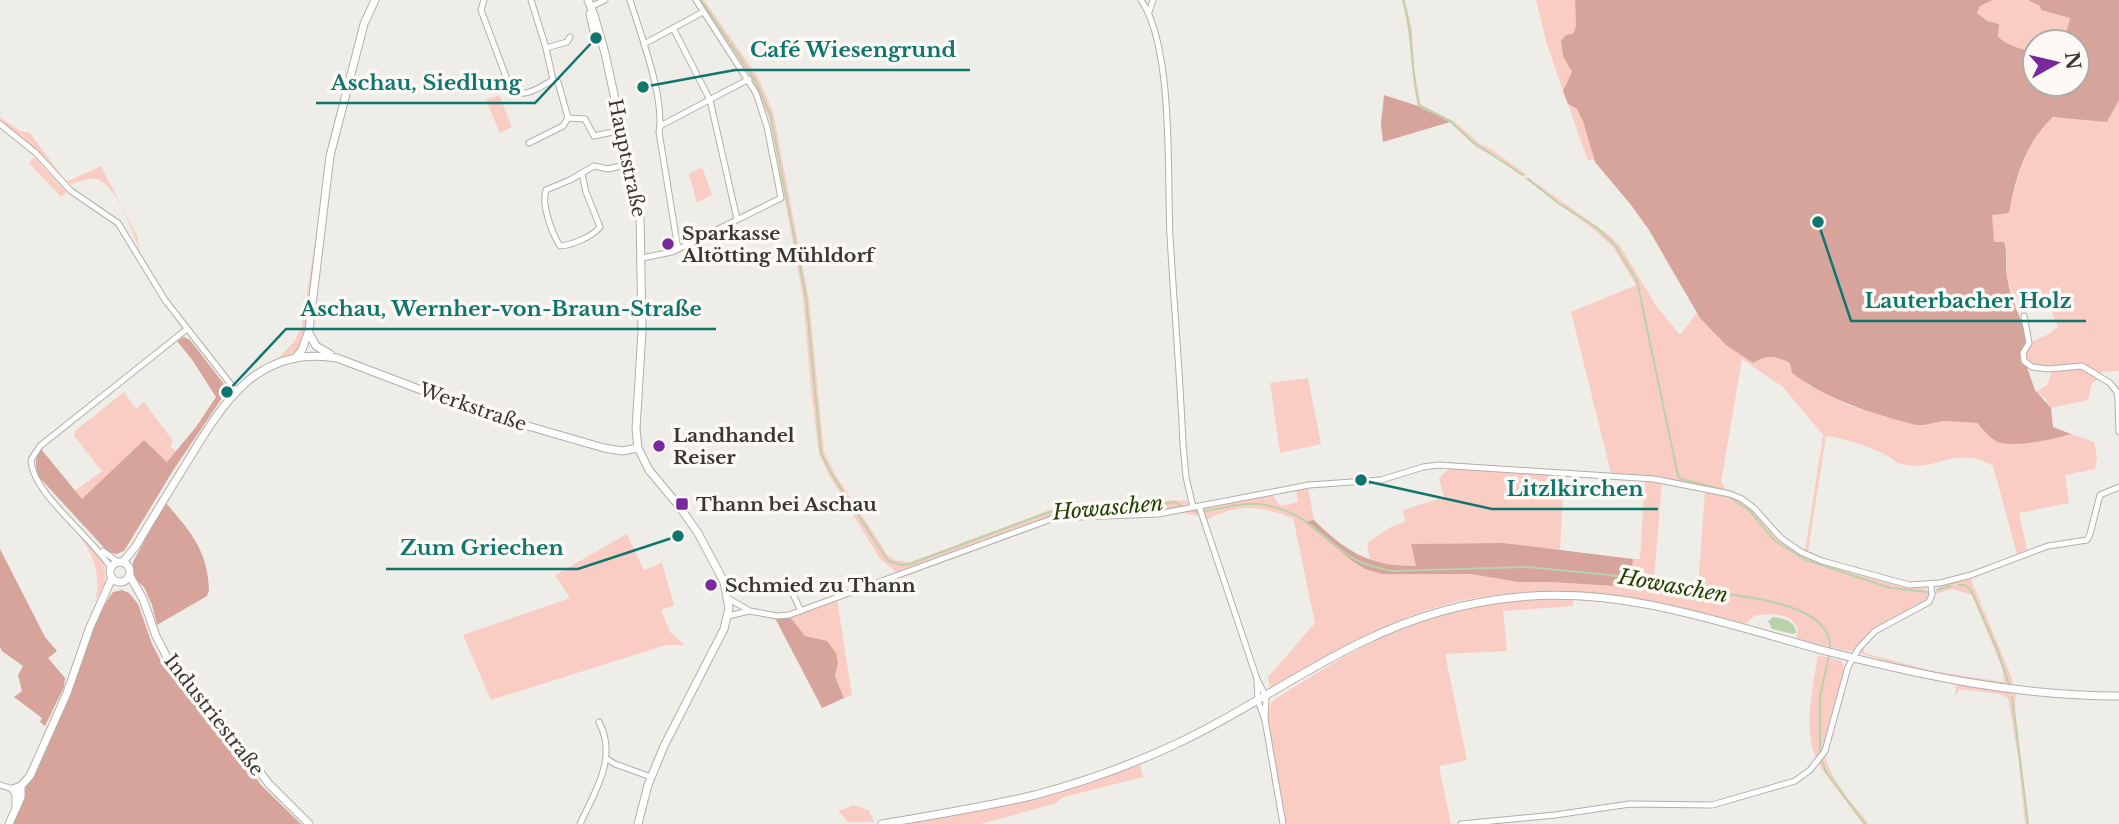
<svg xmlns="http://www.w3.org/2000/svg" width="2119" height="824" viewBox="0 0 2119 824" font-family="'Libre Baskerville',serif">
  <rect width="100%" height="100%" fill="#efede8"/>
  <g fill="#facdc4">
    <path d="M699 0H704L758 77 773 112 809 300 824 452 835 474 889 557 895 560 910 562 1050 510 1090 505H1147L1170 500 1188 501 1187 505C1143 520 1095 507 1051 516L895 573 894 570 880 559 829 475 819 454 811 390 803 297 770 120 751 78Z"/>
    <path d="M1402 0H1405L1412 29 1414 68 1421 105 1455 122 1480 144 1491 149 1527 175 1521 176 1499 158 1477 148 1450 122 1418 106C1412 70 1411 35 1402 0Z"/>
    <path d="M1536 0H1575L1576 24 1573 35 1572 77 1563 91 1546 41Z"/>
    <path d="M1993 0H2028L2040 6 2041 10 2070 18 2065 40 2064 42H2035V51C2021 50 2009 46 1998 37L1999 24 1987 21 1977 13 1980 6Z"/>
    <path d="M499 95 512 127 500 133 486 100Z"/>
    <path d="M2119 100V371L2097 372 2084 365 2035 366 2025 361V352L2029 349 2031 342 2047 335 2058 327 2050 307 2031 301H2015L2007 276V253L1994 242 1991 214 2009 213C2013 190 2032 120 2059 116L2107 122Z"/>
    <path d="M1568 104C1586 110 1589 142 1594 159L1588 161Z"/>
    <path d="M0 117 20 131 30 133 66 182 101 166 137 236 140 253C135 235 116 184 97 179 86 176 77 186 65 183L34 148 0 121Z"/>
    <path d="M34 157 67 192 61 197 29 163Z"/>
    <path d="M702 167 712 195 697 203 689 174Z"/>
    <path d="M1528 177 1610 236 1620 246 1657 307 1680 335 1697 313 1726 345 1763 357 1777 356 1791 363 1808 385 1848 405 1916 425H1924L1942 421 1977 423 1996 441 2014 443 2041 441 2071 434 2094 442 2097 457 2095 469 2065 475 2069 503 2019 513 2027 550 2017 554 1993 466C1956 444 1936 473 1902 464 1896 463 1890 456 1884 454 1866 446 1846 438 1826 436L1808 552 1805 551 1823 435 1783 387 1742 359 1721 482 1727 491 1645 476 1611 473 1571 312 1636 285 1613 247 1592 228 1524 178Z"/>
    <path d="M318 223 306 329C302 346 297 355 279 357L294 342 302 326Z"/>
    <path d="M2081 366 2099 379 2092 383 2088 400 2051 408 2045 398 2036 392 2047 385 2053 370Z"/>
    <path d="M1308 378 1321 444 1280 453 1270 383Z"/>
    <path d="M124 392 136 409 144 402 173 441 170 446 176 451 167 462 144 440 82 500 75 491 102 471 74 436 75 431Z"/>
    <path d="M1451 467 1564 474 1560 550C1510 543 1462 542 1411 545L1416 567H1395L1370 561 1367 543 1391 527 1405 522 1403 510 1444 497 1439 478Z"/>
    <path d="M1645 480 1662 483 1654 579 1698 587 1705 491 1723 493 1741 501 1755 512 1785 544 1815 560 1896 585 1924 588 1929 593V598L1872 632 1853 651H1847L1796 639 1798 628C1789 612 1771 613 1754 616L1747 623H1742C1621 592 1512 572 1393 623 1363 635 1335 651 1307 667 1296 673 1283 684 1270 687L1268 677 1315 623 1293 518C1259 506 1239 503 1206 520L1203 514 1200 517 1180 512 1272 494 1280 506 1298 502 1296 489 1308 487 1314 520 1306 523 1354 562 1365 569 1382 574H1471L1518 582H1550L1629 587 1633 559H1640Z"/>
    <path d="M76 530 104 559 105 583 95 602C102 575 93 551 75 531Z"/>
    <path d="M627 534 644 570 662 563 674 605 661 610 670 632 685 645H666L491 700 463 635 570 598 555 575Z"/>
    <path d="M1970 577 2013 681 2011 687 1924 672 1862 654 1860 651 1864 644V653L1933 671 2004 682 2003 670 1972 595 1952 589 1934 594 1938 587Z"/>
    <path d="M1537 599H1573V606L1503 611 1507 651 1445 654 1467 760 1439 766 1451 824H1285L1268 719 1270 704 1274 700C1330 664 1386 629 1452 612 1480 604 1508 602 1537 599Z"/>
    <path d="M837 600 852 695 844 698 835 676 838 663 826 641 805 636 790 617Z"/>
    <path d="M1818 655 1842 661 1844 671 1823 749 1816 758C1803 727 1813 687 1818 655Z"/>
    <path d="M1957 684 2016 693 2015 709 2029 824H2025L2018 756 2008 698 2000 694 1959 689 1954 699Z"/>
    <path d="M1826 753C1824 773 1856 807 1869 824H1863L1819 765Z"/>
    <path d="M1140 765 1143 777 1064 797 1054 804 980 824H895L1044 795Z"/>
    <path d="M853 805 869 810 874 822H848L838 810H843Z"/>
  </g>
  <g fill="#d6a49b">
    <path d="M1575 0H1993L1980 6 1977 13 1987 21 1999 24 1998 37C2009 46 2021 50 2035 51V84H2077V42H2064L2070 18 2041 10 2040 6 2028 0H2119V100L2107 122 2053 117C2026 141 2015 179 2009 213L1992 215 1994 242H2004C2008 254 2005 264 2007 277 2011 300 2022 320 2028 342L2022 353 2035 390 2051 408 2053 427 2071 434C2054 439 2016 448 1998 442 1990 439 1983 429 1977 423L1943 421 1924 425H1916C1872 413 1829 401 1792 373L1790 363C1776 356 1767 354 1753 363L1726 345 1700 318 1649 230 1631 205 1595 162 1583 121 1577 109 1568 104 1563 91 1572 72 1563 56 1561 41 1566 35 1573 34 1576 25Z"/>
    <path d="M1384 95 1418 106 1450 122 1383 142 1381 123Z"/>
    <path d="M184 337 190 340 224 384 226 392 174 469 124 551 117 554 108 552 39 477C35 467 34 459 41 449L82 499 144 440 167 462 196 427 216 397 193 361 177 341Z"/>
    <path d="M165 502C190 531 208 550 209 591L207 596 157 625 152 605 144 587 133 577V562Z"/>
    <path d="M1314 520C1346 552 1371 567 1416 566L1411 544 1503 543 1633 559 1630 587 1550 582H1518L1471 574H1382L1365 569 1354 562 1305 522Z"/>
    <path d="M0 549 45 637 57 651 48 658 65 678 64 687 45 726 40 722 42 718 14 697 22 691 18 675 23 666 2 651 0 647Z"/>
    <path d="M122 590 129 593 138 604 152 644 163 665 228 738 261 785 301 824H10L100 611 113 592Z"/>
    <path d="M790 617 805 636 827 641 836 653 838 663 835 676 844 698 822 708 775 618Z"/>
  </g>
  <path fill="#bad2aa" d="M1773 617C1783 618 1796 621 1796 633L1793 634 1772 629 1768 621Z"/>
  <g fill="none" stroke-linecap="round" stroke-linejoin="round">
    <g stroke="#bad2aa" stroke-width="2">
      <path d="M701 0 755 80 770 114 806 297 821 453 831 473 888 561 902 565 910 564 1049 512 1074 508 1147 507 1175 502 1183 507"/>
      <path d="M1403 0C1414 34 1410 70 1419 105L1450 121 1474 143 1523 175"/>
      <path d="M1528 179 1558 203 1596 227 1615 245 1637 281 1678 476 1681 479 1721 489"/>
      <path d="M1731 498 1750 511 1775 541 1806 560 1891 588 1927 592"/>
      <path d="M1188 510 1199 512"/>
      <path d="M1205 511C1221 509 1242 502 1258 504 1305 509 1321 538 1356 560 1367 566 1380 568 1392 571L1527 567 1610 575 1765 600C1790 606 1831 617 1830 647"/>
      <path d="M1959 585H1965L1971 590 1997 649 2009 684"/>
      <path d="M1937 590 1951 586"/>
      <path d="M2012 697 2028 824"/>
      <path d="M1820 753V696L1829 656"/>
      <path d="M1821 759 1826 772 1865 824"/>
    </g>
    <g stroke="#b2afab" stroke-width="7">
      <g id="street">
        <path d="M484 0 481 10 511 90C525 99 540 87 553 80"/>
        <path d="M531 0 546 48 553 80 558 82 568 118"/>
        <path d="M630 0C641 35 665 99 659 132L678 249"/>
        <path d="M1141 0C1174 48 1167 175 1170 236 1174 305 1180 375 1183 444L1186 477 1193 507"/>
        <path d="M590 7 605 0"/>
        <path d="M1149 12 1153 0"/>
        <path d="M673 28 710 100 737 219"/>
        <path d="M644 44 703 12"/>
        <path d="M546 48 567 42 570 37"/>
        <path d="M568 118 585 119 594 136 622 130"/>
        <path d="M0 124 36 153 71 191 118 223 165 300 236 391"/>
        <path d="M662 125 749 79"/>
        <path d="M529 143 563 126 568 118"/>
        <path d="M582 174 586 192 600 227C592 237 572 245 560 246 552 233 541 205 546 190L570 180 594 166 608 169 629 164"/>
        <path d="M642 258 672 252 781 198 767 127 756 93 696 0"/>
        <path d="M2024 316 2029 343 2023 353 2024 361 2032 367 2048 369 2082 366 2110 383 2117 392 2118 400 2119 432"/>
        <path d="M1199 506 1257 679 1266 697 1265 720 1283 824"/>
        <path d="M103 551 118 562"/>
        <path d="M111 568C92 537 32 493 31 460L40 446 187 329"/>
        <path d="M759 586C769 591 778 594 787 586L791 590 801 611"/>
        <path d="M729 599 750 611 777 616 789 615 1054 518 1158 514 1309 485 1381 480 1423 467 1438 465 1654 479 1730 494 1742 499 1754 508 1781 538 1801 552 1822 561 1909 585 1940 583 1971 575 2048 546 2087 540 2090 534 2100 495 2119 487"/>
        <path d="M728 616 749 611"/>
        <path d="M1257 680 1258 701 1265 720"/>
        <path d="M607 759 615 764 651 777"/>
        <path d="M0 785 13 789"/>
        <path d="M580 824C595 791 618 758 599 722"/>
        <path d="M1461 824 1555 815 1630 804 1712 805 1795 781 1810 770 1825 751 1848 667 1859 648 1875 631 1929 602 1932 595 1931 586"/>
      </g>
    </g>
    <g stroke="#b2afab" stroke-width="9">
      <g id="secondary">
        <path d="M588 0 594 15 605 53 640 215 642 331 636 429 638 448 649 470 679 506 698 533 724 582 729 608 724 629 664 746 648 785 638 824"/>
        <path d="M590 14 596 40"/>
        <path d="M310 335 316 346 330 354"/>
        <path d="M295 358 302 350 309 330 330 156 364 24 375 0"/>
        <circle cx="120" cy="572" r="10"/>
        <path d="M123 562 136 546C153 517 171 488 189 459 224 401 259 345 337 358L466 407 521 424 604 448 622 451 638 448"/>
        <path d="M130 576 143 599 156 636 169 661 218 717 269 784 309 824"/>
        <path d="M16 807V795L13 789 21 786 30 776 67 693 90 627 112 578"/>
        <path d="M9 824 21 797V786"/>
        <path d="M882 824C933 815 985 807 1035 795 1084 782 1131 765 1176 744 1241 714 1299 672 1364 641 1413 617 1465 602 1519 597 1623 587 1720 622 1818 649 1918 675 2016 696 2119 696"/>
      </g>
    </g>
    <use href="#street" stroke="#fff" stroke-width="5"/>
    <use href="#secondary" stroke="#fff" stroke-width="7"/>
  </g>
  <g fill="#78299b" stroke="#fdfaf6" stroke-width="2.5">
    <circle cx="668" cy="244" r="7"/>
    <circle cx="659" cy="446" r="7"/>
    <rect x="675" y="497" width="14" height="14" rx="3.5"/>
    <circle cx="711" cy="585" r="7"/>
  </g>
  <g text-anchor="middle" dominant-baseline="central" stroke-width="7" stroke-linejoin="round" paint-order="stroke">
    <g font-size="19" fill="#383736" stroke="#fdfaf6">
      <text transform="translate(627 158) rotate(78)">Hauptstraße</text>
      <text transform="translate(473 407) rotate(19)">Werkstraße</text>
      <text transform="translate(214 715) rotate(52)">Industriestraße</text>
    </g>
    <g font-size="19" font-weight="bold" fill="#383736" stroke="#fdfaf6" text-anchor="start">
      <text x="682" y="233">Sparkasse<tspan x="682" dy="22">Altötting Mühldorf</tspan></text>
      <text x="673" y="435">Landhandel<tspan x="673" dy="22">Reiser</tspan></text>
      <text x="696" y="504">Thann bei Aschau</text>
      <text x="725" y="585">Schmied zu Thann</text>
    </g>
    <g font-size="21" font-style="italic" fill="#223f02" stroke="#fdfaf6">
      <text transform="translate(1108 508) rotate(-5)">Howaschen</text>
      <text transform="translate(1673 586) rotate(10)">Howaschen</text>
    </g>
  </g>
  <path fill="none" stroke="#0f766e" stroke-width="2.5" d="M643 87L735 70H970M596 38L535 103H316M1818 222L1851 321H2086M227 392L286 329H716M1361 480L1492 509H1658M678 536L578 569H386"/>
  <g fill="#0f766e" stroke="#fdfaf6" stroke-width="2.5">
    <circle cx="643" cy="87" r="7"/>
    <circle cx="596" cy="38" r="7"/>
    <circle cx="1818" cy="222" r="7"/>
    <circle cx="227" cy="392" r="7"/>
    <circle cx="1361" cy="480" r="7"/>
    <circle cx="678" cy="536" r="7"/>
  </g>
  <g font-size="21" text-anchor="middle" font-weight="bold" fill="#0f766e" stroke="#fdfaf6" stroke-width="7" stroke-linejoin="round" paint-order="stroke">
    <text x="853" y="57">Café Wiesengrund</text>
    <text x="426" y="90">Aschau, Siedlung</text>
    <text x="1968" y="308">Lauterbacher Holz</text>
    <text x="501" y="316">Aschau, Wernher-von-Braun-Straße</text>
    <text x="1575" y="496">Litzlkirchen</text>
    <text x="482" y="555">Zum Griechen</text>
  </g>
  <g transform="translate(2056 63) rotate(82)"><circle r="33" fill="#fdfaf6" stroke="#aeaca9" stroke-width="2"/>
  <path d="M0-5L12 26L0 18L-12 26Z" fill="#78299b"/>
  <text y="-10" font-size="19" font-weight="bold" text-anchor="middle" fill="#383736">N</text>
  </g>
</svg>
